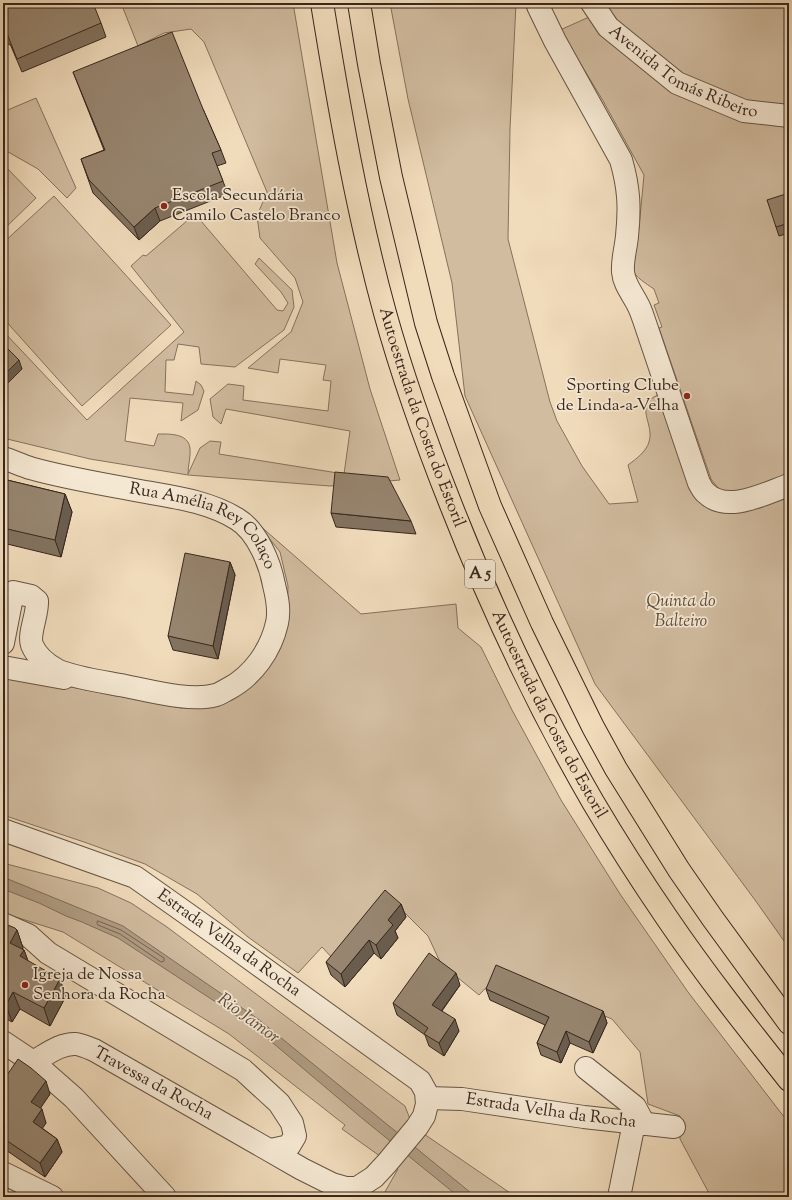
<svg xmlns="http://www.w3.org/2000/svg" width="792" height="1200" viewBox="0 0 792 1200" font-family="'Sorts Mill Goudy',serif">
  <rect width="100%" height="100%" fill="#f0dbbb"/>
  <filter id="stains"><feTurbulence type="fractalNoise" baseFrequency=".005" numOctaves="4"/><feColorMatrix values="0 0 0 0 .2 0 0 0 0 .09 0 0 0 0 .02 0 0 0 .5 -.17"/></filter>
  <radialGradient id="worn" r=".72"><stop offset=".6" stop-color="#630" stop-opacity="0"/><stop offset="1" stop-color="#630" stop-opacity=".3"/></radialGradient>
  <g fill="#d1bca0" stroke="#84725e">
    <path d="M121 3H293L337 263 370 389 400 480 330 486 188 475 90 459 3 438V331L87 420 184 332 131 266 143 255 146 256 195 214 277 310 283 311 288 303 281 292 255 264 259 258 292 290 294 307 284 330 235 367 201 364 199 347 178 344 174 360H166L165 392 193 395 196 381 201 385 204 391 198 410 181 421 183 403 130 398 125 441 154 446 158 434C169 434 188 433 190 448 191 456 188 465 188 474L200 448 210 441 221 442 219 454 344 474 350 431 226 409 221 424 213 417 210 399 228 384 244 386 243 400 328 411 331 381 323 380 326 365 280 359 278 373 248 368 291 332 303 302 295 278 260 238 257 216 267 192 204 42 191 29 164 33 138 46Z"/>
    <path d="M390 3H516L510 129 508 239 550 402 557 421 582 466 609 504 638 502 628 465C636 459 646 452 649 442 655 424 633 405 658 395L697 497 789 495V948L755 900 595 684 465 396 452 283 408 99Z"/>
    <path d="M592 3 789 4V474L739 492H721L711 479 659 328 662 327 654 305 659 303 654 289C645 283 637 278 631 269L639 228 644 175 602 99 560 30 598 13Z"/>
    <path d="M36 98 76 188 67 198 38 169 3 149V112Z"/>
    <path d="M3 164 36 198 3 230Z"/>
    <path d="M54 196 171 325 82 406 3 318V243Z"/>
    <path d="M258 524 361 614 456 604 458 628 481 647 512 710 561 800 620 894 688 992 781 1113 789 1122V1197H711L680 1139V1116L648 1104 640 1052 612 1019 500 973 479 995 441 964 428 936 391 899 335 961 322 947 298 973 248 937 197 894 145 864 84 842 3 815V674L181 708 204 707 287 624 288 586 280 552Z"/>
    <path d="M3 863 98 888 131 903 167 927 405 1106 410 1119 424 1134 516 1197H382L398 1169 342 1129 345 1125 229 1034 63 932 3 913Z"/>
  </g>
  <path fill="#b19e85" stroke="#806e5b" d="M3 877 123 926 258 1019 476 1197H459L363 1119 254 1027 118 938 82 922 66 916 39 903 3 889Z"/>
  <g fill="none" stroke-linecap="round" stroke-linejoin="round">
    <path stroke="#746251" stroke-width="1" d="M98 921 121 930 164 958V961L161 962 120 934 98 925 97 923Z"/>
    <g stroke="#655444" stroke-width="24">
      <g id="minor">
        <path d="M539 3 538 6 555 41 621 160C629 188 630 207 627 236 626 248 622 260 623 272 624 284 632 293 637 303 640 308 642 314 644 320L699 483C701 486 703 491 706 493 727 514 766 493 789 485"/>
        <path id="s1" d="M592 3 608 27 677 83 744 111 789 116"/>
        <path id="s2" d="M3 458C12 461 21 465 30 468 65 478 103 484 140 491 173 497 208 501 237 519 257 531 270 563 274 585 277 597 280 610 277 623 271 650 253 676 228 689 224 691 220 694 216 695 190 702 151 691 125 686 105 682 74 678 57 670 46 664 37 657 32 645 28 634 38 614 37 601L31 596 13 592 3 643"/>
        <path d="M3 667 64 678"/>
        <path id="s3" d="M3 830 135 877 234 947 420 1081 426 1092 427 1104 424 1116 417 1127 387 1163 374 1177 357 1188H346L332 1184 302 1169 94 1050C89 1048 82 1045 76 1044 60 1043 46 1055 33 1062"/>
        <path d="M3 924 28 935 48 953 243 1070 279 1103 292 1123 295 1136 289 1146 271 1150"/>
        <path d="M3 1042 33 1062 74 1098 165 1197"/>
        <path d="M586 1068 635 1107 644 1124"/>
        <path id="s4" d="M427 1098 462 1099 584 1117 674 1127"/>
        <path d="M3 1173 52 1197"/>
        <path d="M619 1197 634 1123"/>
      </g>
    </g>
    <g stroke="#37271d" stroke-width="24">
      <g id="highway">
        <path id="s5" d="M322 3C339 107 357 211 385 313 403 378 426 442 451 505 491 607 538 707 593 802 616 841 641 880 667 918 705 974 747 1027 789 1080"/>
        <path d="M359 3 369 64 391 177 426 323 443 376 490 506 542 623 593 727 616 769 679 870 713 919 789 1023"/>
      </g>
    </g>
    <use href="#minor" stroke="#f5e8d3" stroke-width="22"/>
    <use href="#highway" stroke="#f0dbbb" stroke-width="22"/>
  </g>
  <g fill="#82725f" stroke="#37271d">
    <path d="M3 3 101 23 106 37 22 72 10 44 3 47Z"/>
    <path d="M73 72 203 109 221 150 226 163 217 166 228 194 160 221 139 240 93 193 81 159 104 150Z"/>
    <path d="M789 193V233L779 236 776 227Z"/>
    <path d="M3 344 22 369 8 383 3 378Z"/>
    <path d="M3 479 65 494 72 512 61 557 3 543Z"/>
    <path d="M331 513 411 521 416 534 336 527Z"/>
    <path d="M230 562 235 575 218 659 173 650 168 636Z"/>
    <path d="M401 904 406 917 395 931 398 938 381 959 374 953 345 987 331 975 326 962Z"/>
    <path d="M3 923 17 930 23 948 22 949 24 950 28 961 66 996 50 1026 20 1009 12 1022 3 1017Z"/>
    <path d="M460 985 442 1011 459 1031 444 1056 429 1046 425 1035 397 1015 393 1003Z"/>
    <path d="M486 989 603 1011 607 1023 593 1053 570 1043 561 1063 541 1055 537 1043 545 1025 490 1000Z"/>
    <path d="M3 1081 50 1094 40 1108 46 1123 42 1128 57 1139 62 1152 45 1177 3 1148Z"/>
  </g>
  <g fill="#6a5d4e" stroke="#37271d">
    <path d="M155 208 160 221 139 240 134 227Z"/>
    <path d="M19 360 22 369 8 383 5 374Z"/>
    <path d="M65 494 72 512 61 557 55 540Z"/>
    <path d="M230 562 235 575 218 659 213 646Z"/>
    <path d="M401 904 406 917 395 931 398 938 381 959 376 945 388 920Z"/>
    <path d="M17 930 23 948 17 960 10 943Z"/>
    <path d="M369 940 374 953 345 987 341 974Z"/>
    <path d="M24 950 30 967 20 956Z"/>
    <path d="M456 973 460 985 437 1017 432 1005Z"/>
    <path d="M60 979 66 996 50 1026 44 1008Z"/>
    <path d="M13 992 20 1009 12 1022 6 1005Z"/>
    <path d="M603 1011 607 1023 593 1053 589 1042Z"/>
    <path d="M455 1019 459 1031 444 1056 439 1043Z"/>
    <path d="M566 1031 570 1043 561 1063 557 1052Z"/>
    <path d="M46 1081 50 1094 36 1115 31 1102Z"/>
    <path d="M42 1109 46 1123 38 1135 33 1122Z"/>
    <path d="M57 1139 62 1152 45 1177 40 1163Z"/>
  </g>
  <g fill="#97856f" stroke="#37271d">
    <path d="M3 3H93L101 23 17 59 6 31 3 32Z"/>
    <path d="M172 32 203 109 221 150 212 153 223 181 155 208 134 227 89 180 81 159 105 150 73 72Z"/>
    <path d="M789 193V223L776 227 767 200Z"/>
    <path d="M3 344 19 360 5 374 3 373Z"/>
    <path d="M335 472 388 477 411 521 331 513Z"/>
    <path d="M3 479 65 494 55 540 3 528Z"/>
    <path d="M185 553 230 562 213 646 168 636Z"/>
    <path d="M385 890 401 904 388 920 393 925 376 945 369 940 341 974 326 962Z"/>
    <path d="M3 923 15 928 17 930 10 943 24 950 20 956 60 979 44 1008 13 992 6 1005 3 1004Z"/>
    <path d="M429 953 456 973 432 1005 455 1019 439 1043 424 1034 428 1028 393 1003Z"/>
    <path d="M496 965 603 1011 589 1042 566 1031 557 1052 537 1043 549 1017 486 989Z"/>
    <path d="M18 1059 31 1068 46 1081 31 1102 42 1109 33 1122 57 1139 40 1163 3 1138V1081Z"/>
  </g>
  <g fill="#8f2418" stroke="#f5e8d3" stroke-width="1.5">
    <circle cx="164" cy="206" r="4"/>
    <circle cx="687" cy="396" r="4"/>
    <circle cx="25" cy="985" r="4"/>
  </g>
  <g text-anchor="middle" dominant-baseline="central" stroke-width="3.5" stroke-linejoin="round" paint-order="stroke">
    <rect fill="#f5e8d3" stroke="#706154" stroke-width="1" x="465" y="560" width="30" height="28" rx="3"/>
    <g font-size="16" font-weight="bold" fill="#37271d">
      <text x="480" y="574">A 5</text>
    </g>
    <g font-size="17" fill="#37271d" stroke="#f5e8d3">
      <text stroke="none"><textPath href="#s1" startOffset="118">Avenida Tomás Ribeiro</textPath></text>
      <text stroke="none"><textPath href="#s5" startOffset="427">Autoestrada da Costa do Estoril</textPath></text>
      <text stroke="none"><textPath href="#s2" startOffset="217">Rua Amélia Rey Colaço</textPath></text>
      <text stroke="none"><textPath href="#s5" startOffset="751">Autoestrada da Costa do Estoril</textPath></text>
      <text stroke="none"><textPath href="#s3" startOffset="255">Estrada Velha da Rocha</textPath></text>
      <text transform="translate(153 1084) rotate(29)">Travessa da Rocha</text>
      <text stroke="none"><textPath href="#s4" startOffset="125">Estrada Velha da Rocha</textPath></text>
    </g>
    <g font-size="17" fill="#37271d" stroke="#f5e8d3" text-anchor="start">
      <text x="172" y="196">Escola Secundária<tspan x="172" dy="20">Camilo Castelo Branco</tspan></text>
      <text x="679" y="386" text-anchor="end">Sporting Clube<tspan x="679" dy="20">de Linda-a-Velha</tspan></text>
      <text x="33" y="975">Igreja de Nossa<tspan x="33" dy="20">Senhora da Rocha</tspan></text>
    </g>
    <g font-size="17" font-style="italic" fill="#5e4c3e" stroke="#f5e8d3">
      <text x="681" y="602">Quinta do<tspan x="681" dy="20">Balteiro</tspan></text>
    </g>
    <g font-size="18" font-style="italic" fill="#5c4b3c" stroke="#f5e8d3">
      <text transform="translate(248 1019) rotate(36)">Rio Jamor</text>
    </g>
  </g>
  <rect width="792" height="1200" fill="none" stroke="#f0dbbb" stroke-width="16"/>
  <rect x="4" y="4" width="784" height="1192" fill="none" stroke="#37271d" stroke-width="2"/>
  <rect x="8" y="8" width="776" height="1184" fill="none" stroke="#37271d"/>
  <rect width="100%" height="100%" filter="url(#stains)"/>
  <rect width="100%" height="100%" fill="url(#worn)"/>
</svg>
